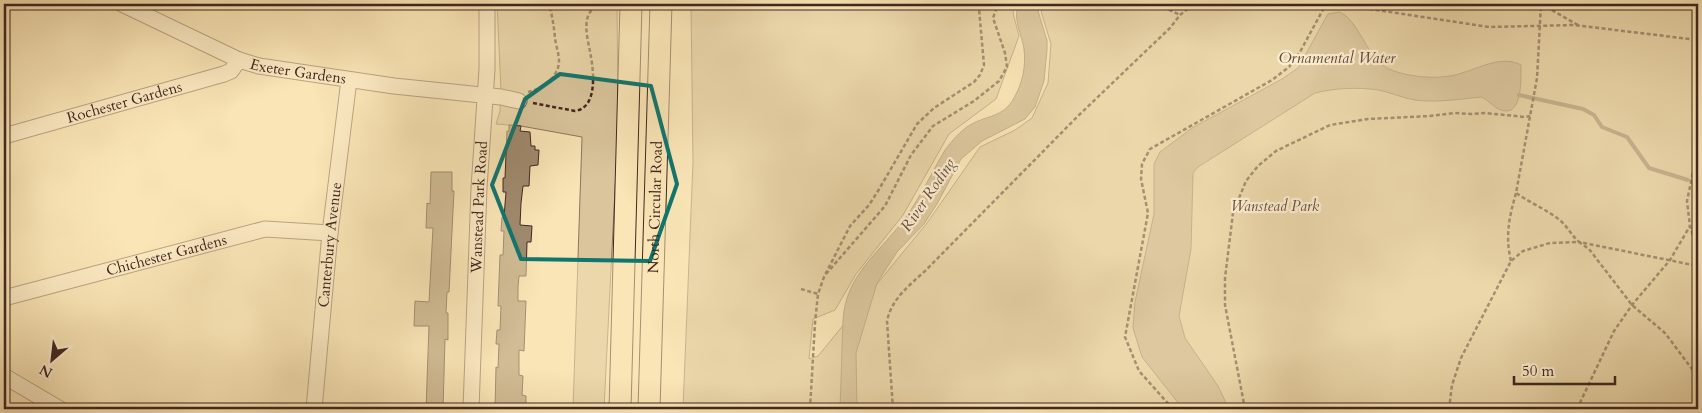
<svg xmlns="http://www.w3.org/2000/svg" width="1702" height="413" viewBox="0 0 1702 413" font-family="Cardo,serif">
  <rect width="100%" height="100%" fill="#fae5b6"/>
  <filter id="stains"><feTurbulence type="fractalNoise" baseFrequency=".004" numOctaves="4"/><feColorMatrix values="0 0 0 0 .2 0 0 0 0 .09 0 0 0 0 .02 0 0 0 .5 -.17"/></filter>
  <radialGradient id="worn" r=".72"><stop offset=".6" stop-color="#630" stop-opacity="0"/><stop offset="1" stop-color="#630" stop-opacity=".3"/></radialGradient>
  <g fill="#dac59c" stroke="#8c765e">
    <path d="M497 4H617L618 130 604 409H573L582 137 521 126 496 124 500 111 501 90Z"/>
    <path d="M691 4H1016L1013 13 1019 36 996 99 949 134 903 215 856 274 835 310 813 319 809 359 818 356 927 223 980 147 1015 130 1032 118 1048 83 1051 44 1041 11 1047 4H1697L1698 409H683L693 162Z"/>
  </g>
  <g fill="#baa483" stroke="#89725b">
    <path d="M1019 4H1042L1038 11 1047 40V50L1044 81 1035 107 1025 119 982 141 961 159 937 204 924 224 897 252 877 283 856 353 857 409H840L843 320C846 273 881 252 906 217 921 196 932 172 945 150 952 141 960 131 970 125 987 115 1003 118 1014 98 1023 82 1026 66 1024 49 1022 35 1012 17 1019 4Z"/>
    <path d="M1339 12C1356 18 1365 49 1379 62 1387 70 1399 73 1410 75 1425 78 1441 78 1455 75 1476 70 1501 54 1521 65 1521 77 1523 118 1501 110 1494 108 1489 100 1481 97 1460 99 1437 103 1415 100 1402 98 1390 92 1378 90 1358 87 1335 88 1315 93L1198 167 1193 173 1191 249 1179 316 1185 338 1218 386 1229 409H1183L1142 357 1133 328 1135 302 1154 214V164L1160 152 1192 128 1282 79 1298 68 1328 14Z"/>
  </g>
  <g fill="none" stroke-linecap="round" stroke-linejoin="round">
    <path stroke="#89725b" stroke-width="4" d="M1519 95 1583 109 1594 115 1602 127 1627 137 1649 168 1688 180"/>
  </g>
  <g fill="#a08a6e" stroke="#3f271f">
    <path d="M509 125 521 126 520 131 530 132 531 146H535V150H539L538 165 530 166 529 186H523L521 203 520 225 532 226 531 242H527L526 276H519L518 287V301H526L524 351 519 350V375L523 376 522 395 526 396V409H495L496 367 498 368 499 344H496L497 330H500L501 306H498L500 255H503L504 231H501L502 217H504L506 192H503V178H505L507 131H509Z"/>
    <path d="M431 172H452V191H454L449 292H447L446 313H448V340L445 339 443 409H426L429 326H414L415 301 429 302 433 228H426L427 203 430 204Z"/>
  </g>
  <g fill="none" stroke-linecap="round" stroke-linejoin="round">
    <g stroke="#6e5645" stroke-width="17">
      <g id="minor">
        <path id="s1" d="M122 4 239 60 259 66 394 86 501 97 519 101"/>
        <path id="s2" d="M4 136 224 74 231 71 239 60"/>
        <path id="s3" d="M4 298 265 229 330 233"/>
        <path d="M4 376 60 409"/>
        <path id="s4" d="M314 409 330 233 349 80"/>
        <path id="s5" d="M471 409 479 188 487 69V4"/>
      </g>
    </g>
    <g stroke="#3f271f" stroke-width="23">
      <g id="highway">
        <path d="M620 409 631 4"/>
        <path id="s6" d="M649 409 661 4"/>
      </g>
    </g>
    <g stroke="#3f271f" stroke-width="2.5" stroke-dasharray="4 2.5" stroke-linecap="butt">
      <path d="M1157 4 1180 15"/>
      <path d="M1337 4 1489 27 1574 25 1698 40"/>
      <path d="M1578 25 1541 4 1537 78 1516 193C1529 202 1545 209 1557 218 1567 225 1571 235 1579 242L1698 266"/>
      <path d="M528 92C542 89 559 77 559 61 559 54 556 46 555 38 554 26 552 15 549 4"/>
      <path d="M533 103 575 111C597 108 594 74 591 57 588 38 579 15 599 4"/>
      <path d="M1698 148 1687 201 1690 226 1698 253"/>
      <path d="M1511 261C1505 236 1509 218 1516 193"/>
      <path d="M826 274 885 206 911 155 933 126 974 101 999 81 1007 67 1005 53 993 18 998 4"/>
      <path d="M801 289 818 294"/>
      <path d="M810 409 815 323 818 294 824 277 850 226 869 205 878 191 917 124 934 108 974 82 980 75 984 65 979 9 977 4"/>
      <path d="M893 409 887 321C892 298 909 286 926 270L1079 115 1170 28 1180 15 1194 4"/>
      <path d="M1173 409 1139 371 1125 337 1148 213 1141 179 1142 164 1150 149 1272 80 1289 67 1300 52 1326 4"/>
      <path d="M1245 409 1225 305V278L1233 213 1246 181 1258 166 1276 151 1330 125 1368 119 1430 116 1454 113 1471 114 1485 113 1525 117 1530 116"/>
      <path d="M1449 409 1452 385 1461 358 1511 261 1523 251 1550 243 1579 242 1589 249 1632 305 1665 333 1698 377"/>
      <path d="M1577 409 1614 331 1632 305 1670 260 1690 226"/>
    </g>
    <use href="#minor" stroke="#fceed0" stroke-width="15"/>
    <use href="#highway" stroke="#fae5b6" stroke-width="21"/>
  </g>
  <path d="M0 0H1702V413H0ZM560 74 651 86 677 184 650 261 521 259 492 185 525 99Z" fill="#fae5b6" fill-opacity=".55" fill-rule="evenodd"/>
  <path fill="none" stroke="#0f766e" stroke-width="4" stroke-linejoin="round" d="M560 74 651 86 677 184 650 261 521 259 492 185 525 99Z"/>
  <g text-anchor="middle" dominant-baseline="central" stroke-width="4.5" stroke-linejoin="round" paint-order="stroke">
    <g font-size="15" fill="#3f271f" stroke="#fceed0">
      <text stroke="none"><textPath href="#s1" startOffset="190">Exeter Gardens</textPath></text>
      <text stroke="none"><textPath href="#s2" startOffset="125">Rochester Gardens</textPath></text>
      <text stroke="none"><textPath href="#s5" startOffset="202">Wanstead Park Road</textPath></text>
      <text stroke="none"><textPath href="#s6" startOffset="202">North Circular Road</textPath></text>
      <text stroke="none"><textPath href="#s4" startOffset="165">Canterbury Avenue</textPath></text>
      <text stroke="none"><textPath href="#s3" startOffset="168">Chichester Gardens</textPath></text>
    </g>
    <g font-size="15" font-style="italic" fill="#664e3e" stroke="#fceed0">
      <text x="1275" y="206">Wanstead Park</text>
    </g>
    <g font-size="16" font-style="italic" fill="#644c3d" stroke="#fceed0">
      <text x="1337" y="58">Ornamental Water</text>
      <text transform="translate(928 195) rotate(-56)">River Roding</text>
    </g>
  </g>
  <rect width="1702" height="413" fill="none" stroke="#fae5b6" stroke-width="20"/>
  <rect x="5" y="5" width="1692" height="403" fill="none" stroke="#3f271f" stroke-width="2.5"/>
  <rect x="10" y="10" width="1682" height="393" fill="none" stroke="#3f271f"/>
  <g transform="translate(52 360) rotate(208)" stroke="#fceed0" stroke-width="4" paint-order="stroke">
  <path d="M0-4L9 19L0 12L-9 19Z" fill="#3f271f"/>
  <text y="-8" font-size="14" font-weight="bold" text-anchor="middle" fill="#3f271f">N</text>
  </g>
  <path d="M1514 376v8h101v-8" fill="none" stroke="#3f271f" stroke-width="2.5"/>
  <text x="1522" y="376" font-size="15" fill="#3f271f" stroke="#fceed0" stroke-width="4" paint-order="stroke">50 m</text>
  <rect width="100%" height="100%" filter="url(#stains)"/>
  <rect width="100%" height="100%" fill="url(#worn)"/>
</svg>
